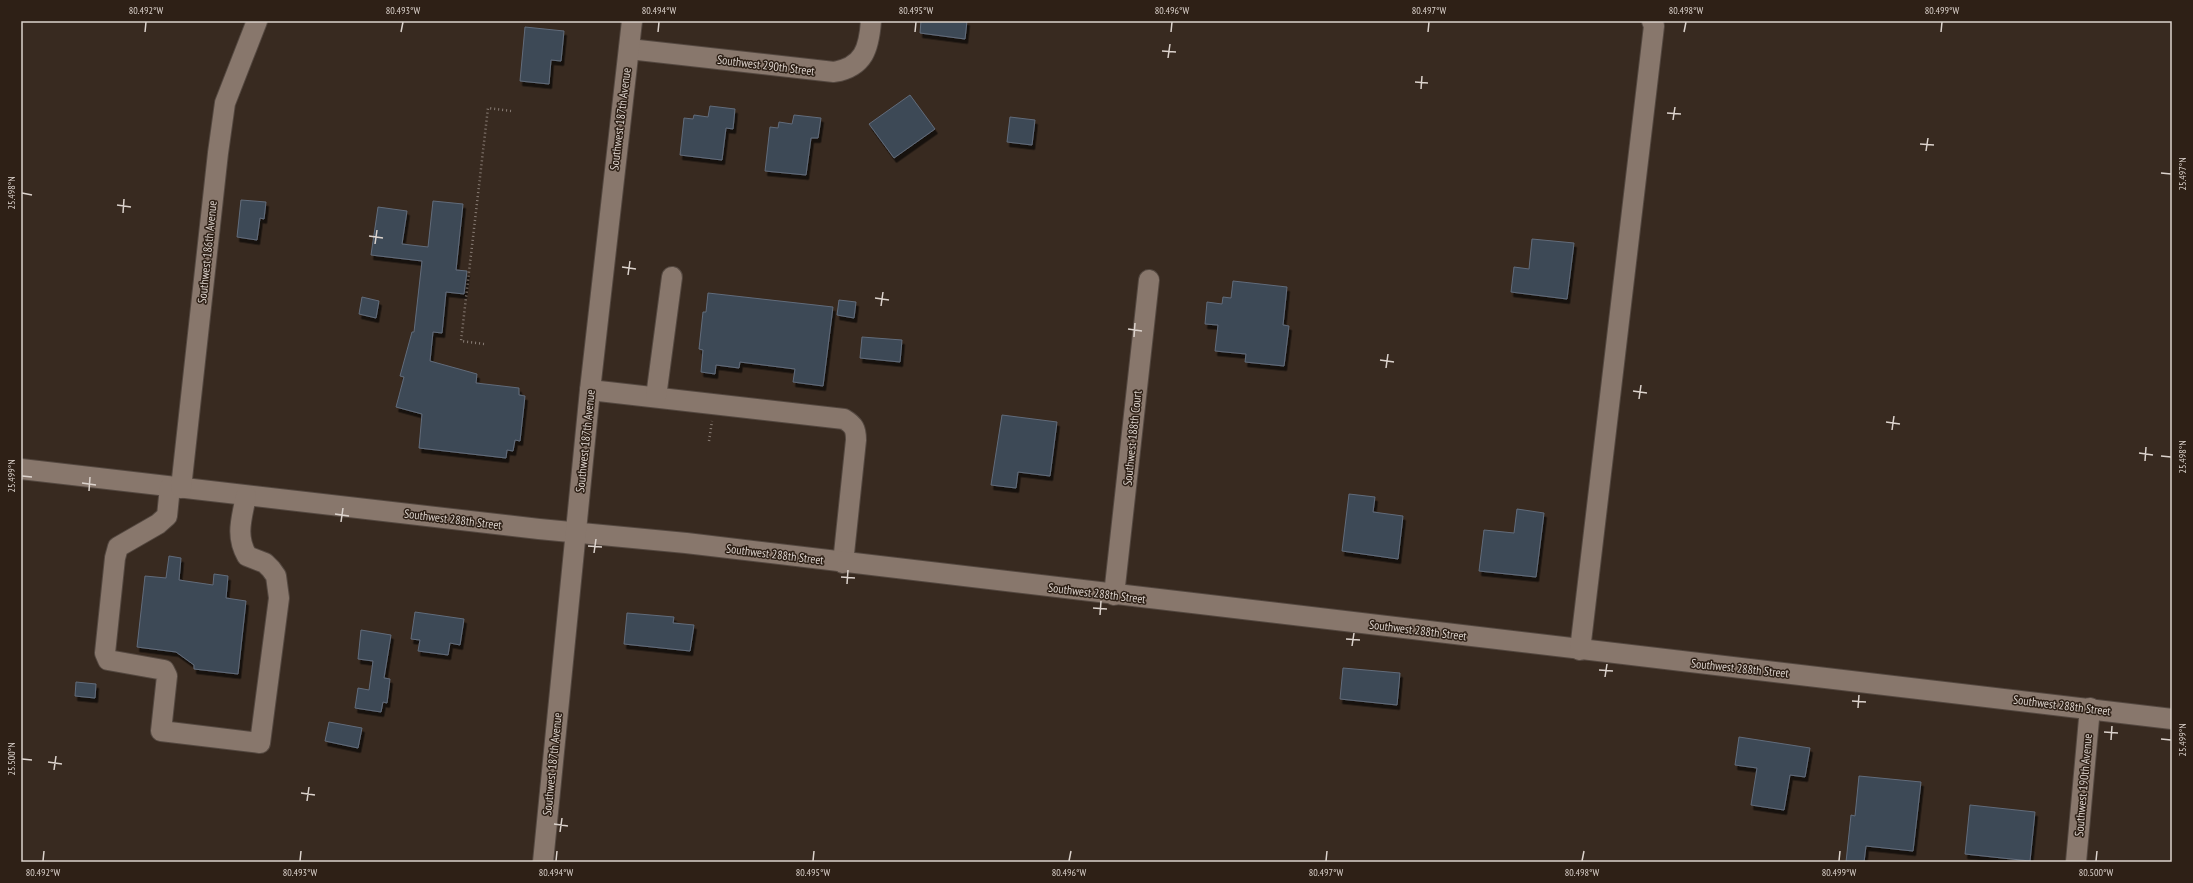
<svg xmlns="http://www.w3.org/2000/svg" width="2193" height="883" viewBox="0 0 2193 883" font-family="'PT Sans Narrow',sans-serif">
  <defs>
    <filter id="shadow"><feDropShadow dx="2.5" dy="4.5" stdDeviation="0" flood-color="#0009"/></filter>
  </defs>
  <rect width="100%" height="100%" fill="#382a20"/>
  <g fill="#3e4856" stroke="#616c7b" filter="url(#shadow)">
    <path d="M921 21H967L965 39 920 33Z"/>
    <path d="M525 27 564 31 561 61 551 60 549 84 520 81Z"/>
    <path d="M910 95 935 129 894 158 869 124Z"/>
    <path d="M710 106 735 109 733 129 726 128 722 160 680 155 684 118 693 119 694 115 708 117Z"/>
    <path d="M794 115 821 118 818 138H811L806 175 765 171 770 127 778 128 779 122 792 124Z"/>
    <path d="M1010 117 1035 120 1032 145 1007 142Z"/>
    <path d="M241 200 266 202 264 219 260 218 257 240 237 237Z"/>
    <path d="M433 201 463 204 456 270 467 271 464 294 446 292 442 333 433 332 430 361 477 374 476 383 519 388V395L525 396 520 441 515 440 513 451 507 450 506 458 419 448 422 414 396 407 404 377 400 376 412 332H414L422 261 371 255 378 207 407 211 402 244 428 247Z"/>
    <path d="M1532 239 1574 243 1567 299 1511 292 1514 267 1529 269Z"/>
    <path d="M1233 281 1287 287 1283 325 1289 326 1284 366 1245 362 1246 354 1215 351 1218 325 1205 324 1207 302 1222 304 1223 297 1231 298Z"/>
    <path d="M708 293 833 307 823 386 793 382 795 369 740 362 739 368 716 365 715 374 701 372 703 350 699 349 703 312H706Z"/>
    <path d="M362 297 379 301 376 318 359 314Z"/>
    <path d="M839 300 856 302 854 318 837 315Z"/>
    <path d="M862 337 902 340 900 362 860 358Z"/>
    <path d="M1002 415 1057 422 1050 476 1018 472 1016 488 991 485Z"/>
    <path d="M1349 494 1375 497 1373 512 1403 516 1398 559 1342 551Z"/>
    <path d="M1517 509 1544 513 1536 577 1479 571 1484 530 1514 533Z"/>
    <path d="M169 556 181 558 179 580 213 585 214 574 228 576 226 598 246 601 238 674 194 669V665L176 652 137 647 145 576 166 578Z"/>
    <path d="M415 612 464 619 460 645 450 643 448 655 418 651 420 640 411 639Z"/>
    <path d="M627 613 674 617 673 623 694 625 690 651 624 644Z"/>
    <path d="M361 630 391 635 384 678 390 679 387 703 383 702 381 712 355 708 358 688 369 690 373 661 358 659Z"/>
    <path d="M1343 668 1400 673 1397 705 1340 699Z"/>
    <path d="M76 682 96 684 95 698 75 696Z"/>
    <path d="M329 722 362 728 358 748 325 741Z"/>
    <path d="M1739 737 1810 748 1805 777 1790 775 1784 810 1751 805 1757 768 1735 765Z"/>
    <path d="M1859 776 1921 782 1913 851 1866 846 1864 862H1846L1851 815 1855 816Z"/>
    <path d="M1970 805 2035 812 2030 861 1965 854Z"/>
  </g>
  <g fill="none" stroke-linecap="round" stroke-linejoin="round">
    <g stroke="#544840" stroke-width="22">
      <g id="minor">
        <path d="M629 49 834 72C864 67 869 48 871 21"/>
        <path d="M590 390 844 419C854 425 856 429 856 440L843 563"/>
        <path d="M656 397 672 277"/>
        <path d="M21 469 539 529 686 543 2172 719"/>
        <path d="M170 487 167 516 158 524 118 547 115 558 105 653 108 660 164 670 167 676 161 731 260 743 279 598 276 576 271 569 265 563 247 556C235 535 242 518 246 496"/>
        <path d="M181 488 218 153 225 103 257 21"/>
        <path d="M1114 595 1149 280"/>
        <path d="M1580 650 1654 26 1652 21"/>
        <path d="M543 862 590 390 632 21"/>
        <path d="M2076 862 2090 708"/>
      </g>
    </g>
    <g stroke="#897d75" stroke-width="2.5" stroke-dasharray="1 3" stroke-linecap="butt">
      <path d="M484 344 461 341 488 108 511 111"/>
      <path d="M709 441 712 421"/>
    </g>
    <use href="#minor" stroke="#88776c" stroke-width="20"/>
  </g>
  <path fill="none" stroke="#dcd3cd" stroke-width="1.5" d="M145 32 146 22M401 32 403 22M658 32 659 22M915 32 916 22M1171 32 1172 22M1428 32 1429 22M1684 32 1686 22M1941 32 1942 22M1162 51 1176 52M1168 58 1170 44M1415 82 1428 83M1421 89 1422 76M1667 113 1681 114M1673 120 1675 107M1920 144 1934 145M1926 151 1928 138M2161 173 2171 174M22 193 32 195M117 205 131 207M123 213 124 199M369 236 383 238M375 244 377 230M622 267 636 269M628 275 630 261M875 298 889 300M881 306 883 292M1128 329 1142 331M1134 337 1135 323M1380 360 1394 362M1386 368 1388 354M1633 391 1647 393M1639 399 1641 385M1886 422 1900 424M1892 430 1894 416M2139 453 2153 455M2161 456 2171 457M2145 461 2146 447M22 476 32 477M82 483 96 485M89 491 90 477M335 514 349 516M341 522 343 508M588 546 602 547M594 553 596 539M841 577 855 578M847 584 848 570M1093 608 1107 609M1100 615 1101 601M1346 639 1360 640M1352 646 1354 633M1599 670 1613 671M1605 677 1607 664M1852 701 1866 702M1858 708 1859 695M2104 732 2118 733M2161 739 2171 740M2111 740 2112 726M22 759 32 760M48 762 62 764M54 770 56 756M301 793 315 795M307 801 309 787M554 824 568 826M560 832 562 818M43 861 44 851M300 861 301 851M556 861 557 851M813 861 814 851M1069 861 1071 851M1326 861 1327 851M1582 861 1584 851M1839 861 1840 851M2096 861 2097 851"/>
  <g text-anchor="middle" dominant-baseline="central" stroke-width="3" stroke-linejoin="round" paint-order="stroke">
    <g font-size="12" fill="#dcd3cd" stroke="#2e2016">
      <text transform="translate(766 65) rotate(7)">Southwest 290th Street</text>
      <text transform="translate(620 119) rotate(-83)">Southwest 187th Avenue</text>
      <text transform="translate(207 252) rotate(-84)">Southwest 186th Avenue</text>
      <text transform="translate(1132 438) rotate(-84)">Southwest 188th Court</text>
      <text transform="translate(585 441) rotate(-84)">Southwest 187th Avenue</text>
      <text transform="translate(453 519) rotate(7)">Southwest 288th Street</text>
      <text transform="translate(775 554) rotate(7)">Southwest 288th Street</text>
      <text transform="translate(1097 593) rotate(7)">Southwest 288th Street</text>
      <text transform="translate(1418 630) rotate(7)">Southwest 288th Street</text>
      <text transform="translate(1740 668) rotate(6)">Southwest 288th Street</text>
      <text transform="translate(2062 705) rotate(7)">Southwest 288th Street</text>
      <text transform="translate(552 764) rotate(-84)">Southwest 187th Avenue</text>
      <text transform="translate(2083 785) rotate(-85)">Southwest 190th Avenue</text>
    </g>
  </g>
  <rect width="2193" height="883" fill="none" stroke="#2e2016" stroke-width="44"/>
  <rect x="22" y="22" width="2149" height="839" fill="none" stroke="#dcd3cd" stroke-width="1.5"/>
  <g font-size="10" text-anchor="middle" fill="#dcd3cd">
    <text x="146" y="14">80.492°W</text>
    <text x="403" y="14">80.493°W</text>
    <text x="659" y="14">80.494°W</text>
    <text x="916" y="14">80.495°W</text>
    <text x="1172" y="14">80.496°W</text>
    <text x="1429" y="14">80.497°W</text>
    <text x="1686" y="14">80.498°W</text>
    <text x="1942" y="14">80.499°W</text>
    <text transform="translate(2182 174) rotate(-90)" y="4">25.497°N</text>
    <text transform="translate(11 193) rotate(-90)" y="4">25.498°N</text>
    <text transform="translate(2182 457) rotate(-90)" y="4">25.498°N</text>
    <text transform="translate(11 476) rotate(-90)" y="4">25.499°N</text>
    <text transform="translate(2182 740) rotate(-90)" y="4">25.499°N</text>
    <text transform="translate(11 759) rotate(-90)" y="4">25.500°N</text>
    <text x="43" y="876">80.492°W</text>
    <text x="300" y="876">80.493°W</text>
    <text x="556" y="876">80.494°W</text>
    <text x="813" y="876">80.495°W</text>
    <text x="1069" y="876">80.496°W</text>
    <text x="1326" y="876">80.497°W</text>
    <text x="1582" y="876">80.498°W</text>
    <text x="1839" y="876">80.499°W</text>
    <text x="2096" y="876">80.500°W</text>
  </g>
</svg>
